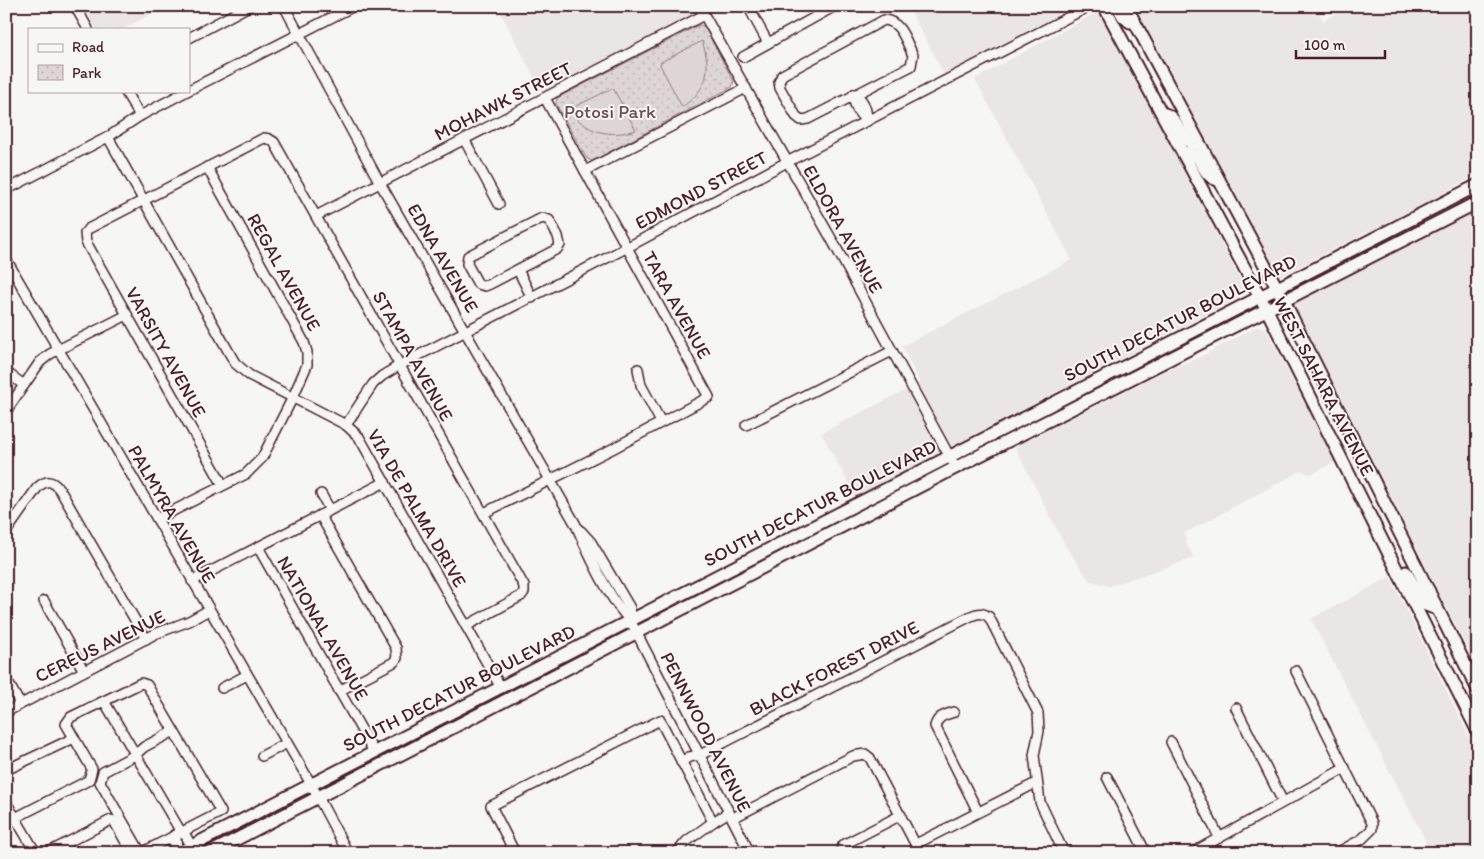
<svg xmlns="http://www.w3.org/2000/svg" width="1484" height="859" viewBox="0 0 1484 859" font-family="Itim,sans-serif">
  <defs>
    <pattern id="park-dots" width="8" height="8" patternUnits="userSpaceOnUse" patternTransform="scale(1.25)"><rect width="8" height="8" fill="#ddd6d5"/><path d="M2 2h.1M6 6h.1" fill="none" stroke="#bfb7b7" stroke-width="1.8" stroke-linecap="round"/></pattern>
  </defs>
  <rect width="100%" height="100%" fill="#f6f6f2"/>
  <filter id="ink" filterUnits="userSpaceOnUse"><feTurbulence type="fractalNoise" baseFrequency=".02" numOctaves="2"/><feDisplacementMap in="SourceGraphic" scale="10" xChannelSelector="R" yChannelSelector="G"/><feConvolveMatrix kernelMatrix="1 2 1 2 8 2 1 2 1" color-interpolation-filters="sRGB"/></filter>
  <g filter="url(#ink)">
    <g fill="#e9e6e3">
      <path d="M83 6H165L123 29H96Z"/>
      <path d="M497 6H699L704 15 545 98Z"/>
      <path d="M908 6H1075L944 74Z"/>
      <path d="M1135 6H1315L1323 21 1350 6H1478V174L1421 205 1280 276Z"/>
      <path d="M1101 10 1247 293 856 496 821 433 920 383 902 346 1072 260 975 79Z"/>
      <path d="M1478 210V670L1294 304Z"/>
      <path d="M1258 326 1266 329 1335 462 1311 474 1301 471 1185 533 1186 543 1194 558 1109 586 1090 581 1066 547 1015 447 1171 368 1196 359Z"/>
      <path d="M1390 577 1478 755V853H1429L1426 841 1311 619Z"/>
    </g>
    <path fill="url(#park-dots)" stroke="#947a80" d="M699 25 704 26 734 82 732 87 592 161 587 159 556 104 557 98Z"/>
    <g fill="#ddd6d5" stroke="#947a80">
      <path d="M702 41C712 70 708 89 682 107L660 65 661 62Z"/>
      <path d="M613 88 636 130C611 138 584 133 570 109Z"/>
    </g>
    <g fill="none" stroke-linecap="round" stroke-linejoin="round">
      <g stroke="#4a1f2b" stroke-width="12">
        <g id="minor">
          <path d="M75 6 88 29"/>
          <path d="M284 6 380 183 576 525C587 551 610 601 630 620L750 853"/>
          <path d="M699 6 832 240 952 461"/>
          <path d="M748 6 768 43"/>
          <path d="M884 20C901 21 906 42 913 55L911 66 808 119 801 120 796 116 780 88 779 82 782 75Z"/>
          <path d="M189 38 249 6"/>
          <path d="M743 57 835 6"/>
          <path d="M189 90 354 6"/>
          <path d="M125 91 140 116"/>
          <path d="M854 94C864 99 867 110 867 121"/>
          <path d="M854 94C853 105 859 115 867 121"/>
          <path d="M108 137 235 363 249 375 346 425 359 437 500 686"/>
          <path d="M464 139 499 204"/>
          <path d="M585 171 746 88"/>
          <path d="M6 190 108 137 140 116 187 91"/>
          <path d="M316 216 704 15"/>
          <path d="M542 218 549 220 558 236 560 245 557 249 490 284 485 286 478 284 467 264 468 256Z"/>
          <path d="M6 259 311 784 348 853"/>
          <path d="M518 270 532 298"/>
          <path d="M638 369 641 385 661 422"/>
          <path d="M6 372 24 385"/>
          <path d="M6 411 40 362 50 354 127 315"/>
          <path d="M346 425 373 384 382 376 400 365 626 248 787 162 1090 6"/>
          <path d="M746 425 892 351"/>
          <path d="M223 485 86 242 85 233 88 229 264 138 269 139 274 142 524 586V592L521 596 466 626"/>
          <path d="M321 494 330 510"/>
          <path d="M484 513 612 449 709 397 545 98"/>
          <path d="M320 515 396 648 397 658 394 662 339 691"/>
          <path d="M157 519 246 474 262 458 293 397 307 365V352L304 342 207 167"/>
          <path d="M581 531 591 542 630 608V620"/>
          <path d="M6 532 37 488C47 479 52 480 60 490L146 639"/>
          <path d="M258 547 374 752"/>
          <path d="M192 581 385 482"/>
          <path d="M44 601 84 671"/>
          <path d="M1296 671 1372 823V829L1362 839 1337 853"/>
          <path d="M6 679 20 704"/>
          <path d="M222 688 247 675"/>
          <path d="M104 701 141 683 147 685 221 812 141 853 100 782 103 772 135 755 144 747 174 731"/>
          <path d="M1236 708 1283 802"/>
          <path d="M6 712 155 634 189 621 209 610"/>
          <path d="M954 712C945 715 938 716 935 726L978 812"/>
          <path d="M1171 742 1219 837"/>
          <path d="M262 756 287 743"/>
          <path d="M681 762 689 757 700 755 971 616C978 613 982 612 989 617L1038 713 1039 731 1034 755 1040 802 1064 853"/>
          <path d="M6 770 74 738"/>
          <path d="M1107 777 1146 853"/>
          <path d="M6 802 36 853"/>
          <path d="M15 818 89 780 92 769 66 724 71 717 104 701 181 832 186 836 191 846"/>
          <path d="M733 818 853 756 865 754 870 758 920 853"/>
          <path d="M916 844 1036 783"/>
          <path d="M47 853 111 820 114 821 132 853"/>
          <path d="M515 853 491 806 660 720 713 822 729 812"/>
          <path d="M676 853 687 841 713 822"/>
          <path d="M840 853 843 845 901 815"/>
          <path d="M1192 853 1345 768"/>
        </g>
      </g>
      <g stroke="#4a1f2b" stroke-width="15">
        <g id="major">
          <path d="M1104 6 1267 310 1478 732"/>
          <path d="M1117 6 1123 16 1130 22"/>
          <path d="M1126 6 1284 301 1478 690"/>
          <path d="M1165 114C1179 119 1180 137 1192 144L1199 143"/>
          <path d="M1184 154 1189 152C1203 155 1201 176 1218 180"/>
          <path d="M1406 572C1412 582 1415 593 1429 591"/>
          <path d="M1412 600 1419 597 1426 605 1437 609"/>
          <path d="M175 836 176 853"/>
          <path d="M178 853 1478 185"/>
          <path d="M210 853 955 468 1478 202"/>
        </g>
      </g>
      <use href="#minor" stroke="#f6f6f2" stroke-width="9"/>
      <use href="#major" stroke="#f6f6f2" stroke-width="11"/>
    </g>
  </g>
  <g text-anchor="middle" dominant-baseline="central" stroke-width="4" stroke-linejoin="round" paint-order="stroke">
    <g font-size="19" fill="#4a1f2b" stroke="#f6f6f2">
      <text transform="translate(503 101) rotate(-27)">MOHAWK STREET</text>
      <text transform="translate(701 190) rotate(-28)">EDMOND STREET</text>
      <text transform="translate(843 229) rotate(61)">ELDORA AVENUE</text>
      <text transform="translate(443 258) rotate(60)">EDNA AVENUE</text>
      <text transform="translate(284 272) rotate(61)">REGAL AVENUE</text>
      <text transform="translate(677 305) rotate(61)">TARA AVENUE</text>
      <text transform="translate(1180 318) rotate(-27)">SOUTH DECATUR BOULEVARD</text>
      <text transform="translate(166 352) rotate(61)">VARSITY AVENUE</text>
      <text transform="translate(413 356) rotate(61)">STAMPA AVENUE</text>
      <text transform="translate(1324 386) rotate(63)">WEST SAHARA AVENUE</text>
      <text transform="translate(820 503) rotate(-27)">SOUTH DECATUR BOULEVARD</text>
      <text transform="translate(417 508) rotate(60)">VIA DE PALMA DRIVE</text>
      <text transform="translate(172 514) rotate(60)">PALMYRA AVENUE</text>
      <text transform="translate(323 628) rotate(60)">NATIONAL AVENUE</text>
      <text transform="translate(100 646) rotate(-26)">CEREUS AVENUE</text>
      <text transform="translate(834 668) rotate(-27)">BLACK FOREST DRIVE</text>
      <text transform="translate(459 688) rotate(-27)">SOUTH DECATUR BOULEVARD</text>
      <text transform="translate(706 732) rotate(63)">PENNWOOD AVENUE</text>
    </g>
    <g font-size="19" fill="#6f4d56" stroke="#f6f6f2">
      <text x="610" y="111">Potosi Park</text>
    </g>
  </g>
  <rect width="1484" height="859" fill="none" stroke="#f6f6f2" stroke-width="25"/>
  <rect x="12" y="12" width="1459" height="834" fill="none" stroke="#4a1f2b" stroke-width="2" filter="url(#ink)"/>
  <rect x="28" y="28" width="162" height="65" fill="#f6f6f2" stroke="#b1a0a2"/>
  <rect x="38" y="44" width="25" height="8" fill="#f6f6f2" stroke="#b1a0a2"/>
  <text x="72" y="52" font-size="15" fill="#4a1f2b">Road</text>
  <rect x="38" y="65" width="25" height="15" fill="url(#park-dots)" stroke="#b1a0a2"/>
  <text x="72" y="78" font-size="15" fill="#4a1f2b">Park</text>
  <path d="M1296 50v8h89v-8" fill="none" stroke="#4a1f2b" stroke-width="2.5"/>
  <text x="1304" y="50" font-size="15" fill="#4a1f2b" stroke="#f6f6f2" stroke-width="4" paint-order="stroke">100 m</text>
</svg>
